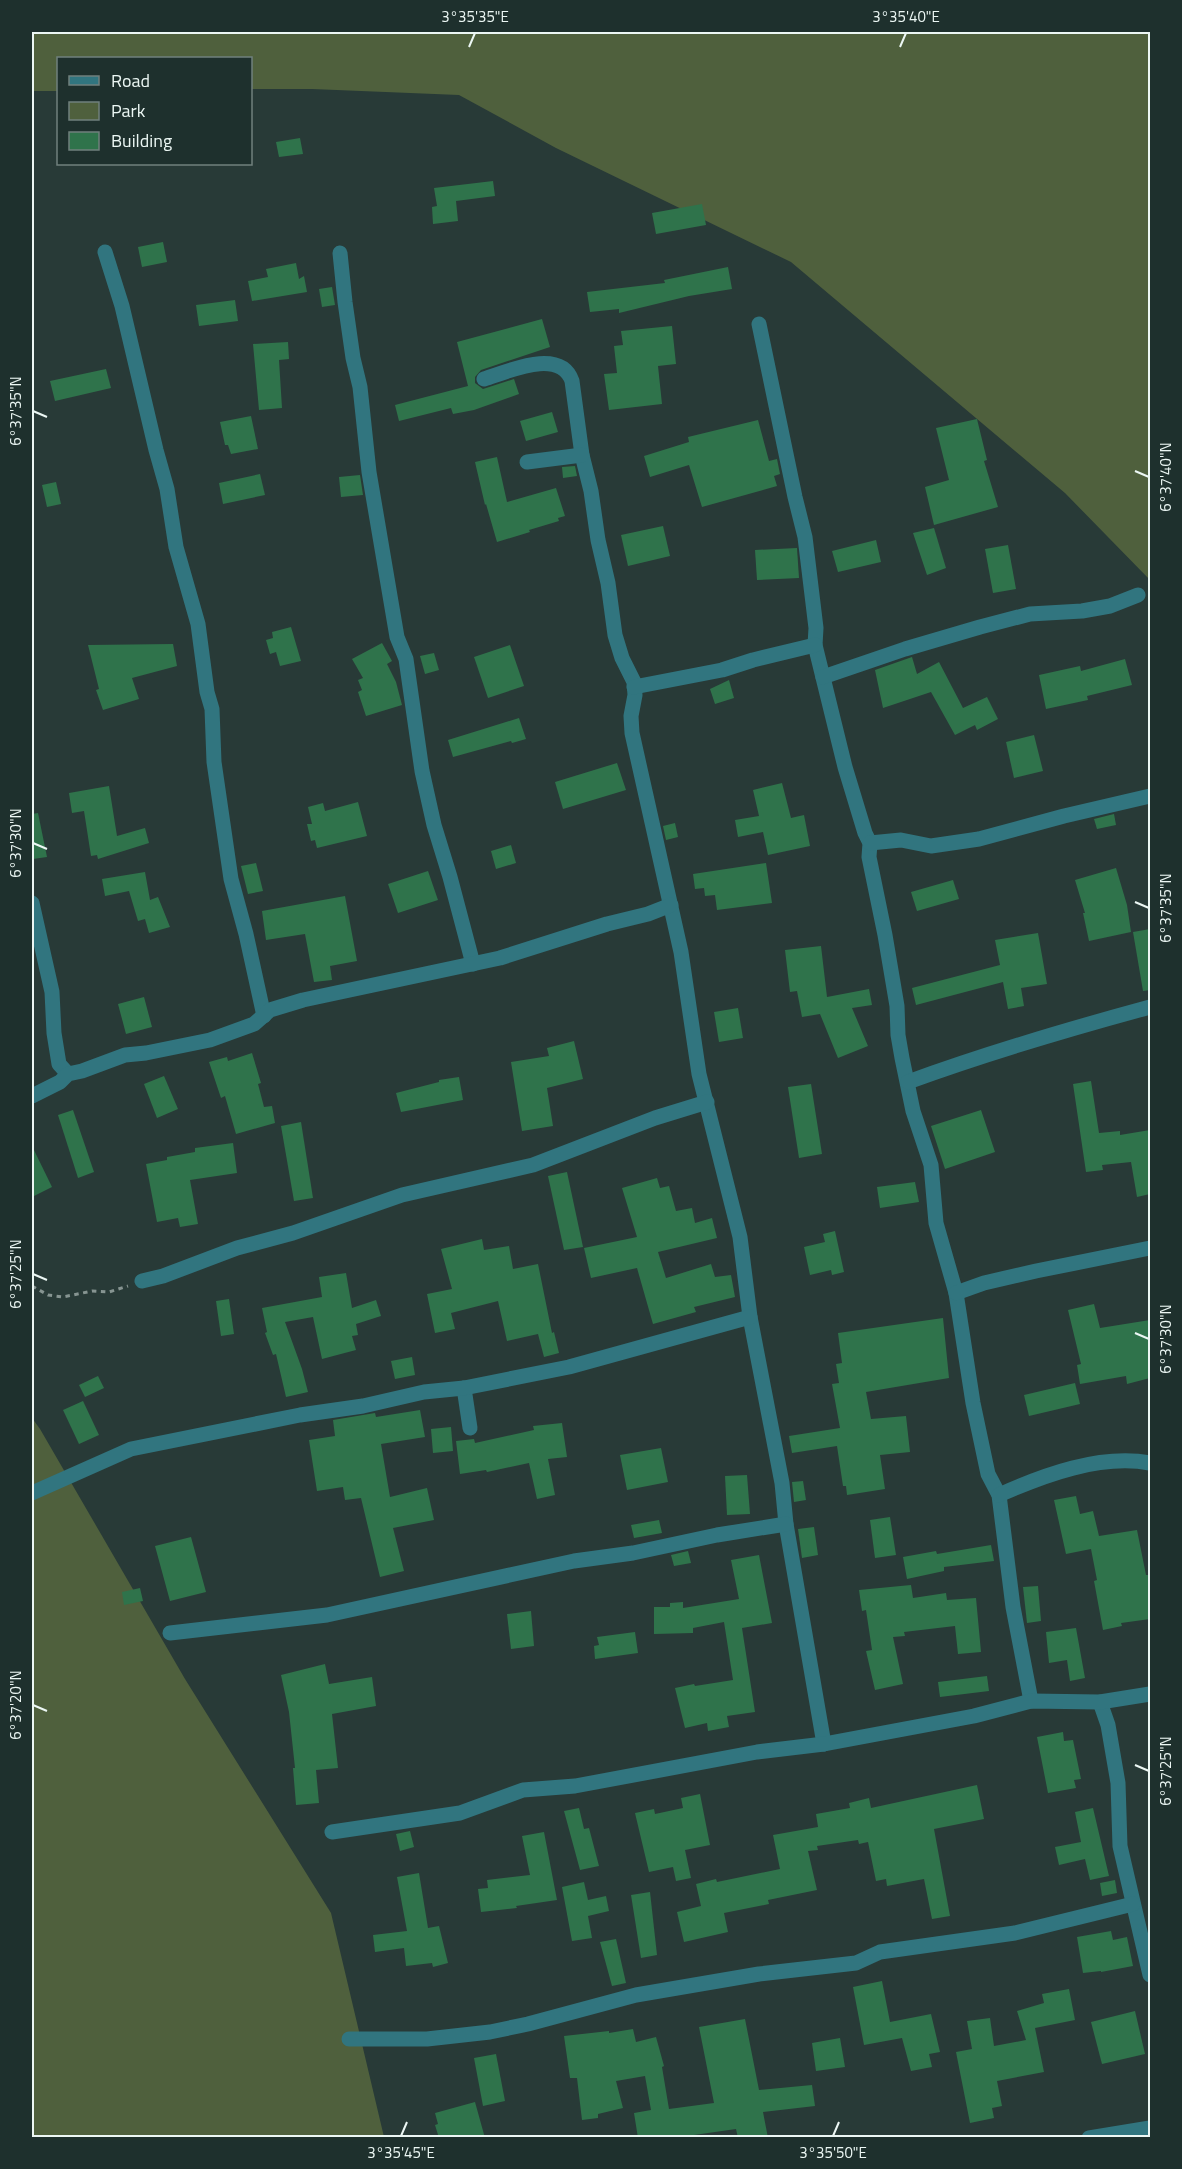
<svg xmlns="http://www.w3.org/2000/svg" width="1182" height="2169" viewBox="0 0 1182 2169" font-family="'Titillium Web',sans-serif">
  <rect width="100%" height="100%" fill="#283a37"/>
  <g fill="#4f603d">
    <path d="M32 32H1150V580L1065 493 791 262 556 148 459 95 312 89H251L250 58H58V91H32Z"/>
    <path d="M32 1418 40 1429 185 1679 331 1913 384 2137H32Z"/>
  </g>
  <g fill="#2f734b">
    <path d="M300 138 303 154 279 157 276 142Z"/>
    <path d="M493 181 495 196 456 201 458 221 433 224 432 207 437 206 434 188Z"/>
    <path d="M702 204 706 225 656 234 652 213Z"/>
    <path d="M163 242 167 262 142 267 138 247Z"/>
    <path d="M296 263 299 279 304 276 307 292 252 301 248 281 268 277 266 269Z"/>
    <path d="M728 267 732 289 689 296 619 313V309L590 312 587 292 665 283 664 280Z"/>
    <path d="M332 287 335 305 322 307 319 289Z"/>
    <path d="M235 300 238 321 199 326 196 305Z"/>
    <path d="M542 319 550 347 481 370 475 377V383L483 389 514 379 519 394 474 410 453 414 451 408 399 421 395 405 468 386 457 342Z"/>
    <path d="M672 326 676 364 658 366 662 404 609 410 604 374 617 373 614 346 623 345 621 331Z"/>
    <path d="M288 342 289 359 279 360 282 408 259 410 253 344Z"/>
    <path d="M106 369 111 388 55 401 50 381Z"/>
    <path d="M552 412 558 432 526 441 520 421Z"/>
    <path d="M251 416 258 449 231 454 228 445H225L220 422Z"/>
    <path d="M977 419 987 460 984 461 998 507 934 525 925 487 949 480 936 428Z"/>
    <path d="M758 420 769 461 777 459 780 474 774 476 777 486 702 507 689 465 650 477 644 456 689 442 688 437Z"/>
    <path d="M497 457 507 502 556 488 565 516 558 518 559 521 529 530 530 532 497 542 486 504 485 505 475 462Z"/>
    <path d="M575 466 577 476 563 478 562 467Z"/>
    <path d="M260 474 265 495 223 504 219 483Z"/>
    <path d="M360 475 363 495 341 497 339 477Z"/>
    <path d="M56 482 61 504 47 507 42 485Z"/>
    <path d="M663 526 670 556 628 566 621 535Z"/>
    <path d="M934 528 946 568 927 575 913 533Z"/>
    <path d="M876 540 881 562 838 572 832 551Z"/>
    <path d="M1008 545 1016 589 993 593 985 549Z"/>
    <path d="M797 548 799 578 757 580 755 550Z"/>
    <path d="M291 627 301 661 280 666 276 652 270 654 266 640 273 638 272 632Z"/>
    <path d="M382 643 392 661 387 664 396 682 402 705 366 716 358 692 362 690 358 680 363 678 352 659Z"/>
    <path d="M173 644 177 666 132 678 139 699 103 710 96 690 99 689 88 645Z"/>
    <path d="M510 645 524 686 488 698 474 657Z"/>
    <path d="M434 653 439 670 425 674 420 656Z"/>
    <path d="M912 657 917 674 939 662 963 708 987 697 998 719 977 730 975 725 955 735 931 692 883 708 875 670Z"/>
    <path d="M1125 659 1132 685 1087 696 1088 700 1046 709 1039 675 1080 666 1081 671Z"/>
    <path d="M729 680 734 698 715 704 710 689Z"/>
    <path d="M519 718 526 739 512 743 511 741 453 757 448 740Z"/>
    <path d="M1034 735 1043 771 1014 778 1006 742Z"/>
    <path d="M617 763 626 790 563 809 555 782Z"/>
    <path d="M782 783 791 818 804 815 810 846 768 855 763 832 738 837 735 820 759 816 753 790Z"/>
    <path d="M109 786 117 836 145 828 149 843 98 859 97 855 91 856 84 811 72 813 69 793Z"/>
    <path d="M358 802 367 836 317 848 315 840 311 841 307 824H312L308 807 323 803 325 811Z"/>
    <path d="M38 813 47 857 33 859 32 814Z"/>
    <path d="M1114 814 1116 825 1097 829 1094 819Z"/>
    <path d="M675 823 678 837 666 840 663 826Z"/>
    <path d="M511 845 516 863 496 869 491 851Z"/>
    <path d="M256 863 263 891 248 894 241 866Z"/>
    <path d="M766 863 772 903 717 910 715 895 705 896 704 888 695 889 693 874Z"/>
    <path d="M1116 868 1127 905 1131 932 1089 941 1083 913H1085L1075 880Z"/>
    <path d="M428 871 438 900 398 913 388 884Z"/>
    <path d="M145 872 150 900 158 897 170 927 149 933 145 919 138 921 129 891 105 896 102 879Z"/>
    <path d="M953 880 959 899 917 911 911 892Z"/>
    <path d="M345 896 357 961 330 966 332 980 314 982 305 934 266 940 262 911Z"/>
    <path d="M1150 929V990L1143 991 1133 932Z"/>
    <path d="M1038 933 1047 984 1021 988 1024 1006 1008 1009 1003 982 916 1005 912 988 1000 965 995 940Z"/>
    <path d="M821 946 827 997 869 989 872 1005 852 1008 868 1046 838 1058 820 1014 802 1017 797 991 790 992 785 950Z"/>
    <path d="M144 997 152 1027 126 1034 118 1004Z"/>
    <path d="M738 1008 743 1038 719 1042 714 1012Z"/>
    <path d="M574 1041 583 1079 547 1088 553 1126 522 1131 511 1062 549 1056 547 1048Z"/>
    <path d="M252 1053 261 1083 258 1084 264 1107 272 1106 275 1123 236 1134 225 1096 221 1098 209 1062 227 1057 228 1061Z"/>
    <path d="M164 1076 178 1109 157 1118 144 1084Z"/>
    <path d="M459 1077 463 1100 401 1112 396 1093 439 1082V1080Z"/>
    <path d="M1091 1081 1099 1133 1120 1131V1135L1150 1130V1194L1137 1197 1131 1162 1102 1165 1103 1170 1086 1172 1073 1084Z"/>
    <path d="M811 1084 822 1154 799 1158 788 1087Z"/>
    <path d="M73 1110 94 1172 78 1178 58 1115Z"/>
    <path d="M981 1110 995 1152 945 1169 931 1126Z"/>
    <path d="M301 1122 313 1198 294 1201 281 1126Z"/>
    <path d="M233 1143 237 1173 190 1180 198 1224 180 1227 178 1218 157 1222 146 1164 167 1160V1157L195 1152V1148Z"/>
    <path d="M32 1146 52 1187 32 1197Z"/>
    <path d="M567 1172 583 1247 564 1250 548 1176Z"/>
    <path d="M657 1178 660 1188 669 1186 676 1211 692 1208 695 1223 712 1218 717 1238 658 1252 666 1278 711 1264 715 1277 731 1275 735 1297 694 1307 696 1312 653 1324 637 1268 591 1278 584 1248 637 1237 622 1188Z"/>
    <path d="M915 1182 919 1202 880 1208 877 1187Z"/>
    <path d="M835 1231 844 1272 832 1275 831 1270 810 1275 804 1247 825 1242 823 1234Z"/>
    <path d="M482 1239 484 1250 509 1246 513 1269 538 1264 552 1333 554 1332 559 1353 544 1357 538 1334 507 1341 498 1301 451 1313 455 1329 435 1333 427 1294 452 1289 441 1249Z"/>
    <path d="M346 1273 352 1308 376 1300 381 1316 356 1324 358 1335 352 1336 356 1350 322 1359 313 1317 285 1322 302 1369 308 1392 286 1397 276 1354 273 1355 265 1333 267 1332 262 1308 322 1297 319 1277Z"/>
    <path d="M229 1299 234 1334 221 1336 216 1301Z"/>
    <path d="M1094 1304 1100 1328 1150 1320V1378L1127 1384 1126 1376 1080 1384 1077 1365 1081 1364 1068 1310Z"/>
    <path d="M943 1318 949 1378 866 1392 871 1419 906 1416 910 1452 880 1455 885 1489 847 1495 846 1486H843L837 1446 792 1453 789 1436 840 1428 832 1384 839 1383 836 1364 842 1363 838 1333Z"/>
    <path d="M412 1357 415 1375 395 1379 391 1361Z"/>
    <path d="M98 1376 104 1388 85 1397 79 1385Z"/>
    <path d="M1075 1383 1080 1404 1029 1416 1024 1395Z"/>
    <path d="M83 1401 99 1435 79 1444 63 1410Z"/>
    <path d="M420 1410 425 1437 381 1444 390 1497 427 1488 434 1520 393 1528 404 1571 380 1577 361 1498 345 1500 343 1487 317 1491 309 1440 335 1436 333 1420 375 1413 376 1417Z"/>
    <path d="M562 1423 567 1457 548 1459 555 1495 537 1499 529 1463 487 1472 486 1470 460 1474 456 1441 474 1439 475 1443 534 1430 533 1426Z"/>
    <path d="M451 1427 453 1451 433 1453 431 1429Z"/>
    <path d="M661 1448 668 1482 627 1490 620 1455Z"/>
    <path d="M747 1475 750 1514 727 1515 725 1476Z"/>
    <path d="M803 1481 806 1500 794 1502 792 1482Z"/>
    <path d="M1076 1496 1080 1514 1093 1511 1099 1536 1137 1530 1146 1575H1150V1619L1121 1623 1122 1626 1103 1630 1094 1581 1097 1580 1091 1549 1066 1554 1054 1500Z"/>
    <path d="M890 1517 896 1555 875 1558 870 1520Z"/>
    <path d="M659 1520 662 1533 634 1538 631 1525Z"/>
    <path d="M814 1527 818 1555 802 1558 798 1529Z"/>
    <path d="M191 1537 206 1592 170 1601 155 1546Z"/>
    <path d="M991 1545 994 1561 944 1567V1571L907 1579 903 1557 936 1551 937 1554Z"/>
    <path d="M688 1551 691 1563 674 1566 671 1555Z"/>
    <path d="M759 1555 772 1623 742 1628 755 1712 727 1716 729 1727 708 1731 707 1723 685 1728 675 1688 694 1684 695 1686 733 1680 724 1622 693 1628V1633L654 1634V1607H670V1603L683 1602V1608L739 1599 731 1560Z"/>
    <path d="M911 1585 913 1598 946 1593 947 1600 976 1598 981 1652 958 1654 955 1626 904 1632 905 1636 893 1637 903 1684 875 1690 866 1651 872 1650 866 1610 862 1611 859 1590Z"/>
    <path d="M1038 1586 1041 1621 1027 1623 1023 1587Z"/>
    <path d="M140 1588 143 1601 124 1605 122 1592Z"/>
    <path d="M531 1611 534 1646 511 1649 507 1614Z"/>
    <path d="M1076 1628 1085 1678 1070 1681 1067 1660 1049 1663 1046 1632Z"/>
    <path d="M635 1632 638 1653 595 1659 594 1646 599 1645 597 1637Z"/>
    <path d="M325 1664 329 1684 372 1677 376 1706 332 1714 338 1768 316 1770 319 1803 296 1805 293 1768H295L289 1712 281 1675Z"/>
    <path d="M987 1676 989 1691 940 1697 938 1682Z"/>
    <path d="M1063 1732 1064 1741 1073 1740 1081 1779 1074 1780 1076 1788 1048 1793 1037 1737Z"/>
    <path d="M977 1785 984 1819 934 1829 950 1916 932 1919 924 1879 887 1886 886 1879 876 1881 868 1842 859 1844 858 1840 817 1846 818 1850 808 1851 817 1890 768 1900 769 1904 724 1913 728 1932 684 1942 677 1912 701 1906 696 1884 716 1879 717 1882 780 1869 773 1835 818 1827 816 1814 850 1808 849 1803 869 1798 871 1808Z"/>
    <path d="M700 1794 710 1845 685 1850 691 1878 676 1881 673 1867 649 1872 635 1813 654 1809 655 1814 683 1808 681 1798Z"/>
    <path d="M579 1808 584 1829 589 1828 599 1866 580 1870 564 1811Z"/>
    <path d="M1093 1808 1109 1876 1090 1880 1085 1859 1059 1865 1055 1847 1081 1842 1075 1812Z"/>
    <path d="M410 1831 414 1847 400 1851 396 1834Z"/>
    <path d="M544 1832 557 1900 516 1906 517 1908 481 1912 478 1889 488 1888 487 1880 530 1875 522 1836Z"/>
    <path d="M419 1873 428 1928 439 1926 448 1963 433 1967 432 1963 406 1966 404 1948 375 1952 373 1935 407 1931 397 1877Z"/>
    <path d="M1115 1880 1117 1893 1102 1896 1100 1883Z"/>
    <path d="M584 1882 588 1900 606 1896 609 1911 588 1916 592 1938 572 1941 562 1887Z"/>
    <path d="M650 1892 657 1955 641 1958 631 1895Z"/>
    <path d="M1111 1931 1113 1940 1127 1937 1133 1966 1101 1972V1971L1083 1973 1077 1937Z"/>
    <path d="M616 1939 626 1983 612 1986 600 1942Z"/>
    <path d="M882 1981 890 2022 931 2014 940 2052 929 2054 932 2067 911 2071 902 2038 864 2045 853 1987Z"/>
    <path d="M1069 1989 1075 2020 1035 2028 1044 2072 997 2081 1002 2106 992 2108 994 2118 970 2123 956 2052 972 2049 967 2021 990 2018 994 2046 1026 2040 1017 2011 1044 2003 1042 1994Z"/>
    <path d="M1135 2011 1145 2054 1102 2064 1091 2022Z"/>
    <path d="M745 2019 759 2090 812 2085 815 2106 763 2112 768 2138H738L736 2129 673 2138H638L634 2113 651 2110 645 2076 616 2081 623 2108 598 2114V2118L582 2120 577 2078H570L564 2036 609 2031V2033L633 2029 636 2042 656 2037 664 2066 662 2067 669 2109 714 2103 699 2027Z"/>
    <path d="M840 2038 845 2067 816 2071 812 2043Z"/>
    <path d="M496 2054 505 2101 483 2106 474 2058Z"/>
    <path d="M475 2102 485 2138H439L435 2125 438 2124 435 2113Z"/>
  </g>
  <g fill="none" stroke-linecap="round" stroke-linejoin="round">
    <path stroke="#869491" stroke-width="3" stroke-dasharray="4.5 4.5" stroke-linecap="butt" d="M32 1286 48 1295 63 1297 92 1291 109 1292 128 1286"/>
    <g stroke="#31757f" stroke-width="15">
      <path d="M105 252 122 306 156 450 167 489 176 547 198 624 207 692 212 709 214 762 231 879 246 934 264 1016"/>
      <path d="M340 253 345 302 353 358 360 387 369 472 397 637 406 659 422 771 434 825 450 877 473 964"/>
      <path d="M759 324 795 497 805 537 816 628 815 645 845 767 865 833 870 843 869 857 885 935 897 1006 898 1035 902 1058 913 1111 931 1165 936 1223 956 1293 973 1403 988 1474 999 1495 1013 1607 1031 1701"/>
      <path d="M484 379C507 372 560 347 572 381L582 455 591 491 598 540 608 583 615 635 622 658 634 682 635 695 631 716 632 733 681 952 699 1074 740 1237 750 1317 782 1483 786 1524 824 1744"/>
      <path d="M527 462 582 455"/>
      <path d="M823 677 905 649 980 627 1030 614 1082 611 1110 606 1138 595"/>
      <path d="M634 687 722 670 753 660 815 645"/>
      <path d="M870 843 901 840 931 846 979 839 1064 816 1150 796"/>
      <path d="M32 903 52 992 54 1033 59 1064 68 1074"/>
      <path d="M908 1082C987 1053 1069 1029 1150 1007"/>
      <path d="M32 1096 60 1082 68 1074 82 1071 125 1055 146 1053 210 1040 254 1024 270 1010 303 1000 500 958 607 924 648 914 671 905"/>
      <path d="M142 1281 163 1276 237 1248 293 1233 402 1195 533 1165 655 1118 707 1102"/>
      <path d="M956 1293 984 1283 1036 1271 1150 1248"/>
      <path d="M464 1388 470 1428"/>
      <path d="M32 1493 131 1449 300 1415 363 1406 424 1392 464 1388 569 1367 750 1317"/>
      <path d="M999 1495C1044 1475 1100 1454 1150 1463"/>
      <path d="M170 1633 327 1615 574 1561 633 1553 717 1535 786 1524"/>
      <path d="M1100 1702 1108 1725 1118 1783 1120 1846 1150 1975"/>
      <path d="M332 1832 460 1813 523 1790 575 1786 757 1752 824 1744 974 1716 1031 1701 1100 1702 1150 1694"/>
      <path d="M349 2039H427L490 2032 528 2024 636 1995 759 1974 856 1963 880 1952 1015 1933 1133 1904"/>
      <path d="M1089 2138 1150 2128"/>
    </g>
  </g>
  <path fill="none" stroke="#ecf7f4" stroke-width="2" d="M469 47 475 33M900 47 906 33M33 411 47 417M1135 471 1149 477M33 843 47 849M1135 902 1149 908M33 1274 47 1280M1135 1333 1149 1339M33 1705 47 1711M1135 1765 1149 1771M401 2136 407 2122M833 2136 839 2122"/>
  <rect width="1182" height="2169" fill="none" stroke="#1e302d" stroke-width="66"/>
  <rect x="57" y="57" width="195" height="108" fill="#1e302d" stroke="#70807d" stroke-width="1.5"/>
  <rect x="69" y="76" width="30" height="9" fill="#31757f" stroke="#70807d" stroke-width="1.5"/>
  <text x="111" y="87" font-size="18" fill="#ecf7f4">Road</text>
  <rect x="69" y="102" width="30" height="18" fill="#4f603d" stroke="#70807d" stroke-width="1.5"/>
  <text x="111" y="117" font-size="18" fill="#ecf7f4">Park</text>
  <rect x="69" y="132" width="30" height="18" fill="#2f734b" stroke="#70807d" stroke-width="1.5"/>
  <text x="111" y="147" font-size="18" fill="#ecf7f4">Building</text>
  <rect x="33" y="33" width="1116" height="2103" fill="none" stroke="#ecf7f4" stroke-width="2"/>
  <g font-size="15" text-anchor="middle" fill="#ecf7f4">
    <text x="475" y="22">3°35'35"E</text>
    <text x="906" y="22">3°35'40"E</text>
    <text transform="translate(16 411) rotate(-90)" y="5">6°37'35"N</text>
    <text transform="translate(1166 477) rotate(-90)" y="5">6°37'40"N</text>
    <text transform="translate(16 843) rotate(-90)" y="5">6°37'30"N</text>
    <text transform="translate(1166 908) rotate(-90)" y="5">6°37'35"N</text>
    <text transform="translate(16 1274) rotate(-90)" y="5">6°37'25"N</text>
    <text transform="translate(1166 1339) rotate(-90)" y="5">6°37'30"N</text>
    <text transform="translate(16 1705) rotate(-90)" y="5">6°37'20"N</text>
    <text transform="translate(1166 1771) rotate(-90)" y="5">6°37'25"N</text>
    <text x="401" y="2158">3°35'45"E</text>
    <text x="833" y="2158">3°35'50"E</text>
  </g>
</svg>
